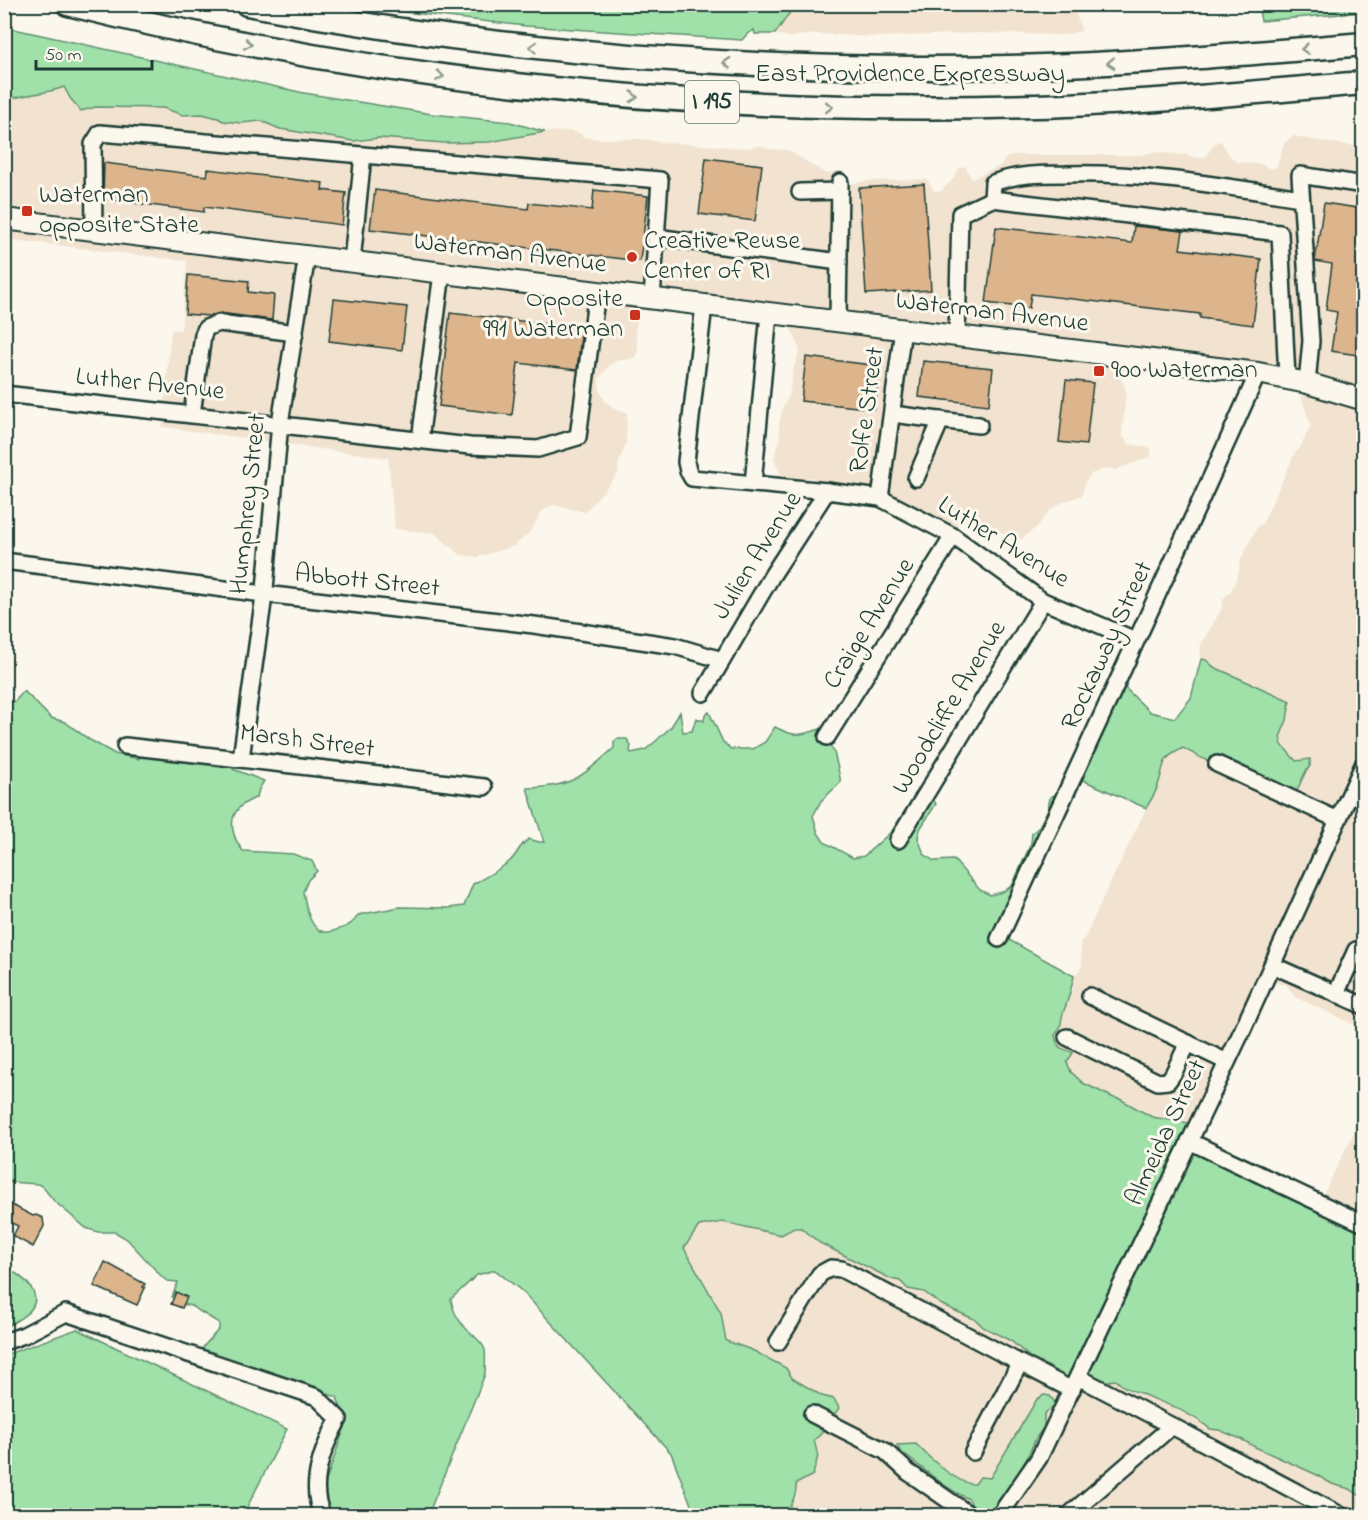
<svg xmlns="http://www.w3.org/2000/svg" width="1368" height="1520" viewBox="0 0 1368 1520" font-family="'Indie Flower',sans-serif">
  <rect width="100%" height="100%" fill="#fbf7ec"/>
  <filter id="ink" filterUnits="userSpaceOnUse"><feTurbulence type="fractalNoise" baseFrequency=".0167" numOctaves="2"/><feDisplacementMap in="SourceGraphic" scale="12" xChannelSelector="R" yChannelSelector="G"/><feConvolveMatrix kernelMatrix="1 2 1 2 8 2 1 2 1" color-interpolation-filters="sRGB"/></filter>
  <g filter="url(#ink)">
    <g fill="#f2e3d0">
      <path d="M795 4 1073 5 1082 31 1062 35 980 33 877 37 816 34 790 37 775 34Z"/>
      <path d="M65 87 70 98 81 111 96 107 163 108 183 115 202 114 219 118 223 121 241 123 261 121 280 129 353 141 379 138 444 143 489 142 545 132 572 131 581 134 583 137 600 139H644L660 142 747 148 761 145 768 149 788 150 826 174 841 170 849 184 866 181 927 179 934 191H941L954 178 958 169 965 166 972 179 1001 165 1005 159 1012 155H1140L1154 152 1186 155 1198 158 1205 157 1215 143 1221 141 1230 156 1237 162 1261 164 1269 168H1276L1284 143 1293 136 1312 140 1363 147V1029L1295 997 1286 984H1279L1271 980 1189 1126 1188 1123 1152 1117 1120 1099 1114 1098 1083 1083 1071 1072 1067 1062 1071 1051 1062 1050 1057 1046 1055 1035 1061 1029 1063 1015 1073 989 1074 976 1082 967 1080 942 1086 936 1101 902 1159 782 1162 764 1171 754 1183 748 1197 756 1235 764 1305 773 1310 766 1296 761 1282 745 1279 737 1287 720 1290 701 1214 667 1206 660 1201 659 1200 653 1201 644 1222 608 1223 599 1231 591 1239 571 1240 561 1257 527 1262 524 1295 453 1300 448 1311 425 1301 397 1308 391V386L1154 369H1133L1120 376 1126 391 1122 435 1129 444 1151 448V456L1116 470 1108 468 1091 474 1085 482 1082 495 1063 502 1050 510 1038 526 1018 542 975 518 941 530 905 510 829 493 808 520 800 517 801 514 815 491 813 477 809 478 802 483 790 484 782 477 774 458 780 437 779 427 782 409 789 396 793 370 800 351 794 335 789 327 801 326 631 295 639 316 635 329 638 350 635 358 616 361 609 366 599 379 600 392 606 402 617 410 627 412 626 444 619 462 618 474 585 512 553 505 542 511 530 532 514 546 478 557 461 555 434 533 395 529 388 458 162 427 171 330H181L187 261 5 239V101L25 94 47 93Z"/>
      <path d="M1363 1114V1224L1319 1203Z"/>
      <path d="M723 1222 781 1235 794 1228H801L808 1235 891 1279 900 1281 908 1289 924 1292 940 1304 976 1320 983 1327 1011 1341 1032 1359 1050 1367 1053 1375 1078 1358 1103 1387 1108 1381 1116 1380 1126 1390 1169 1404 1177 1410 1202 1421 1210 1429 1219 1430 1241 1439 1255 1447 1315 1474 1332 1484 1350 1489 1363 1498V1515H988L1004 1496 1044 1427 1036 1399 990 1478 975 1484 967 1485 957 1478 926 1455 916 1444 914 1461 955 1493 969 1499 973 1508 966 1515H787V1509L797 1496 796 1484 814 1475 818 1456 814 1440 839 1407 834 1399 822 1396 792 1378 786 1368 752 1350 726 1341 721 1312 683 1248 699 1226Z"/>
    </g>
    <g fill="#a0e1aa" stroke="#608f6f" stroke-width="1.5">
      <path d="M342 5 795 4V5L775 34H755L754 30 747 34 742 40 526 26Z"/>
      <path d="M1258 5H1363V12L1261 21Z"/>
      <path d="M5 27 304 93 432 114 510 122 545 132 489 142 444 143 379 138 353 141 280 129 261 121 241 123 223 121 218 118 202 114 183 115 163 108 96 107 81 111 70 98 64 87C43 95 26 93 5 101Z"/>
      <path d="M1201 659 1206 660 1214 667 1290 701 1287 720 1280 737 1282 745 1296 761 1310 759V766L1305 773 1293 799 1244 778 1235 764 1226 761 1209 762 1183 748C1160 760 1166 760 1159 782 1157 791 1151 800 1146 808L1076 777 1118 686 1124 687 1150 712 1175 718 1191 698Z"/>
      <path d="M24 691 51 718 65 722 90 740 115 754 139 759 144 749 237 761 233 769 264 781 259 789 257 797C251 800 244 803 240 807 226 820 234 840 243 851L293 854 312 861 317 871 308 880 303 892C306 904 309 931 325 932 329 933 336 930 339 929 348 927 354 923 358 915L400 907 449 908 464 906 473 884C486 877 499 870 510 861 518 854 519 845 529 839L539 842H544L527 788C573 787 581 777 614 748V742L617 739H627L631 746 630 750 631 753 645 750 656 741 671 727 680 712 683 732 692 731 696 718 704 721 705 715 709 712 723 742 731 749H753L765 742 775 727C794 737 800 736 820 729L834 752 841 782 821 801 813 816 818 833 824 842 853 858 864 856 892 831 919 789 931 796 936 804 920 829 918 838 924 854 934 861 954 860 980 890 990 895 1002 892 1012 886 1031 843 1032 833 1038 828 1048 809 1050 797 1057 794H1064L1002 936 1074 976C1071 990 1069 999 1063 1013 1060 1023 1063 1026 1055 1035 1059 1053 1061 1046 1073 1053L1067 1062 1071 1072 1083 1083 1114 1098 1120 1099 1152 1117 1188 1123 1192 1138 1363 1224V1498L1350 1489 1332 1484 1315 1474 1255 1447 1241 1439 1219 1430 1210 1429C1192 1413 1166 1404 1144 1395 1129 1388 1129 1392 1116 1380L1108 1381 1103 1387 1084 1370 1078 1359 1068 1377 1062 1381 1053 1375 1050 1367 1032 1359 1011 1341 983 1327 976 1320 940 1304 924 1292 908 1289 900 1281 891 1279 820 1243 801 1228H794L781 1235 723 1222 699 1226 684 1248 721 1313 726 1341 752 1350 786 1368 792 1378 822 1396 834 1399 839 1408 820 1435 814 1440 818 1456 813 1475 796 1484C797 1500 788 1504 787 1515H695L671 1453 523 1292 495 1270 477 1275 451 1299C453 1314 462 1326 473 1335 478 1340 483 1343 485 1350 486 1357 485 1367 485 1374L428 1515H328L325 1484 346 1423 337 1397 202 1351 204 1346 219 1329V1323L191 1306 175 1302 172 1297 178 1282 167 1281 162 1277 127 1239 115 1232H98L86 1228 54 1201 43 1187 38 1184 8 1182 5 1184 4 705 15 701Z"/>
      <path d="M12 1271C29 1281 46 1299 25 1315 19 1320 11 1323 5 1328V1297L8 1274Z"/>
      <path d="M77 1329 287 1429 243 1515H5V1355Z"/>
      <path d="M1044 1395 1050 1396 1056 1404 1044 1414V1427L1036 1438 1026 1460 1004 1496 988 1515H966L973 1508 969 1499C944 1488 923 1468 900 1451L897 1445 916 1444C928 1457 958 1485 975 1484L980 1477 990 1478 1037 1399Z"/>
    </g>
    <g fill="#dcb58d" stroke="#1f3d34" stroke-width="1.5">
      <path d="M706 158 762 165 755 221 699 214Z"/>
      <path d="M104 163 207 176 208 169 323 183 322 190 346 193 342 225 204 207V212L103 199Z"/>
      <path d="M924 184 931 290 866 294 859 188Z"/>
      <path d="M375 190 528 209 529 203 592 210 594 190 648 196 640 261 370 229Z"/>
      <path d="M1324 203 1364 209V356L1331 351 1337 312 1326 310 1332 264 1315 261Z"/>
      <path d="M1134 226 1183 231 1180 249 1261 259 1253 325 1200 318V314L1031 294 1029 308 986 303 996 227 1132 243Z"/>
      <path d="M188 275 249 281 248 292 274 295 272 320 220 313 209 316 185 314Z"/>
      <path d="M334 299 407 307 402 350 329 341Z"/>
      <path d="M450 313 582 328 577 370 518 363 512 415 439 406Z"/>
      <path d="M806 357 880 366 875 409 801 401Z"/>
      <path d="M923 361 993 368 989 405 919 397Z"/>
      <path d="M1066 380 1093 383 1086 445 1059 442Z"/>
      <path d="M4 1201 33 1216 36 1215 43 1218 44 1226 33 1247 13 1236 18 1226 4 1219Z"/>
      <path d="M105 1262 145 1284 143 1287 145 1288 137 1305 94 1286Z"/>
      <path d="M176 1292 187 1297 182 1308 171 1304Z"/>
    </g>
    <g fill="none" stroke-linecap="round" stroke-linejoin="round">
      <g stroke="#1f3d34" stroke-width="20">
        <g id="minor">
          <path d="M800 192 840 191"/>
          <path d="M992 199 993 183C1016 174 1040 174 1065 174 1144 172 1223 186 1301 198"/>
          <path d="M94 230 93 144 100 133 660 180 652 299"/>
          <path d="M656 237 839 262"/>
          <path d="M352 261 363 155"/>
          <path d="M704 305 686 462 688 471 692 478 827 491"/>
          <path d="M838 321 840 182"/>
          <path d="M957 336 960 214 992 199 1280 233 1287 378"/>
          <path d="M1307 383 1311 341 1300 175 1364 185"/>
          <path d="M4 394 470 446 538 449 578 437 597 292"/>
          <path d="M192 414 203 335 206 328 219 323 295 333"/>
          <path d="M892 414 979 425"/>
          <path d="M420 440 442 273"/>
          <path d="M916 478 941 420"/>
          <path d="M753 484 769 313"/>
          <path d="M880 498 903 329"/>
          <path d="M4 561 264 594 534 625 675 646 722 660"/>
          <path d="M703 693 773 574 827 491 880 498 953 536 1043 601 1135 640"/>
          <path d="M827 737 953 536"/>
          <path d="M125 746 484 787"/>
          <path d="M241 758 265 589 280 423 307 256"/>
          <path d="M1217 764 1338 820"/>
          <path d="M898 840 1043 601"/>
          <path d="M999 939C1085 750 1174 562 1258 373"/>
          <path d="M1272 965 1364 1006"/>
          <path d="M1336 994 1356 950"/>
          <path d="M1090 996 1227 1062"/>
          <path d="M1067 1037 1158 1082 1168 1081 1173 1074 1188 1043"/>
          <path d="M1189 1141 1364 1224"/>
          <path d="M4 1342 24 1335 66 1313 317 1397 339 1419C323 1447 307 1485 323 1516"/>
          <path d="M778 1342 820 1274 831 1268 841 1269 1020 1363"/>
          <path d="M812 1414 885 1451 908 1472 971 1516"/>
          <path d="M1172 1426 1342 1516"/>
          <path d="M973 1452 1020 1363 1072 1390"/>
          <path d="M999 1516 1039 1458 1242 1031 1364 763"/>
          <path d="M1068 1516 1172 1426 1078 1377"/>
        </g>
      </g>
      <g stroke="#1f3d34" stroke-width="24">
        <path id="major" d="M4 219 1258 373 1307 383 1364 400"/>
      </g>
      <g stroke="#1f3d34" stroke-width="27">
        <g id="highway">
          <path d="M68 4C384 84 710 115 1036 106 1146 103 1255 92 1364 83"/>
          <path d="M247 4C499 52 754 73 1009 67 1128 64 1246 54 1364 44"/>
        </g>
      </g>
      <use href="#minor" stroke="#fbf7ec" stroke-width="15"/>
      <use href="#major" stroke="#fbf7ec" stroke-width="20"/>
      <use href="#highway" stroke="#fbf7ec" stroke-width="22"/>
    </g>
    <defs><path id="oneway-chevron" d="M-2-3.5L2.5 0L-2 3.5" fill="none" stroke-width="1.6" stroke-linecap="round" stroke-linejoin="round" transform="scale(1.5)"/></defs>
    <g stroke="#8d9a90">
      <use href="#oneway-chevron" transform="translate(248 44) rotate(11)"/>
      <use href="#oneway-chevron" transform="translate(533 47) rotate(-174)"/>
      <use href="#oneway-chevron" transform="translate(1305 49) rotate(176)"/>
      <use href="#oneway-chevron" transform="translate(727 63) rotate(-177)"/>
      <use href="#oneway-chevron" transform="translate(1111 63) rotate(177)"/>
      <use href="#oneway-chevron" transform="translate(440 76) rotate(8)"/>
      <use href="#oneway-chevron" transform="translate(634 97) rotate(5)"/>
      <use href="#oneway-chevron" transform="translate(829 107) rotate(1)"/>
    </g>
  </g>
  <g fill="#c8321e" stroke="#fbf7ec" stroke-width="2">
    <rect x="21" y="205" width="12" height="12" rx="3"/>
    <circle cx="632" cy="257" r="6"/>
    <rect x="629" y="309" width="12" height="12" rx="3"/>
    <rect x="1093" y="365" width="12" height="12" rx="3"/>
  </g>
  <g text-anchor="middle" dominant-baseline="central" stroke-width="6" stroke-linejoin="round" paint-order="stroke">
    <rect fill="#fbf7ec" stroke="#61756b" stroke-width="1.5" x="685" y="81" width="54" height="42" rx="4.5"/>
    <g font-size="24" font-weight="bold" fill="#1f3d34">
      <text x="712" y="102">I 195</text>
    </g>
    <g font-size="26" fill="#1f3d34" stroke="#fbf7ec">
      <text x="910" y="75">East Providence Expressway</text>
      <text transform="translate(510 254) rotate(7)">Waterman Avenue</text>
      <text transform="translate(992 313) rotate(7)">Waterman Avenue</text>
      <text transform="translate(150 385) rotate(6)">Luther Avenue</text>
      <text transform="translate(868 410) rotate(-82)">Rolfe Street</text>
      <text transform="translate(249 504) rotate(-84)">Humphrey Street</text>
      <text transform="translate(1003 543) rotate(32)">Luther Avenue</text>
      <text transform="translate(758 556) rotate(-58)">Julien Avenue</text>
      <text transform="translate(367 582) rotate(6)">Abbott Street</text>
      <text transform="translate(870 624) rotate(-58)">Craige Avenue</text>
      <text transform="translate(1108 646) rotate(-65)">Rockaway Street</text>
      <text transform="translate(950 708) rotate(-59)">Woodcliffe Avenue</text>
      <text transform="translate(307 742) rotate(7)">Marsh Street</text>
      <text transform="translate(1167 1133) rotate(-65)">Almeida Street</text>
    </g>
    <g font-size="26" fill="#1f3d34" stroke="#fbf7ec" text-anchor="start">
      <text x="39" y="196">Waterman<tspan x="39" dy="30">opposite State</tspan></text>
      <text x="644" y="242">Creative Reuse<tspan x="644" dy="30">Center of RI</tspan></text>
      <text x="623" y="300" text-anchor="end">Opposite<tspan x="623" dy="30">991 Waterman</tspan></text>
      <text x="1111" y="371">900 Waterman</text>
    </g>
  </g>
  <rect width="1368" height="1520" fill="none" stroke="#fbf7ec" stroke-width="24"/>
  <rect x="12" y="12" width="1344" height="1496" fill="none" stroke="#1f3d34" stroke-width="2" filter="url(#ink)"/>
  <path d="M36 60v9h116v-9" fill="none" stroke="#1f3d34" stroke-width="3"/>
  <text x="45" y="60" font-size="18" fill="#1f3d34" stroke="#fbf7ec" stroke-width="4.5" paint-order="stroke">50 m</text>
</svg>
